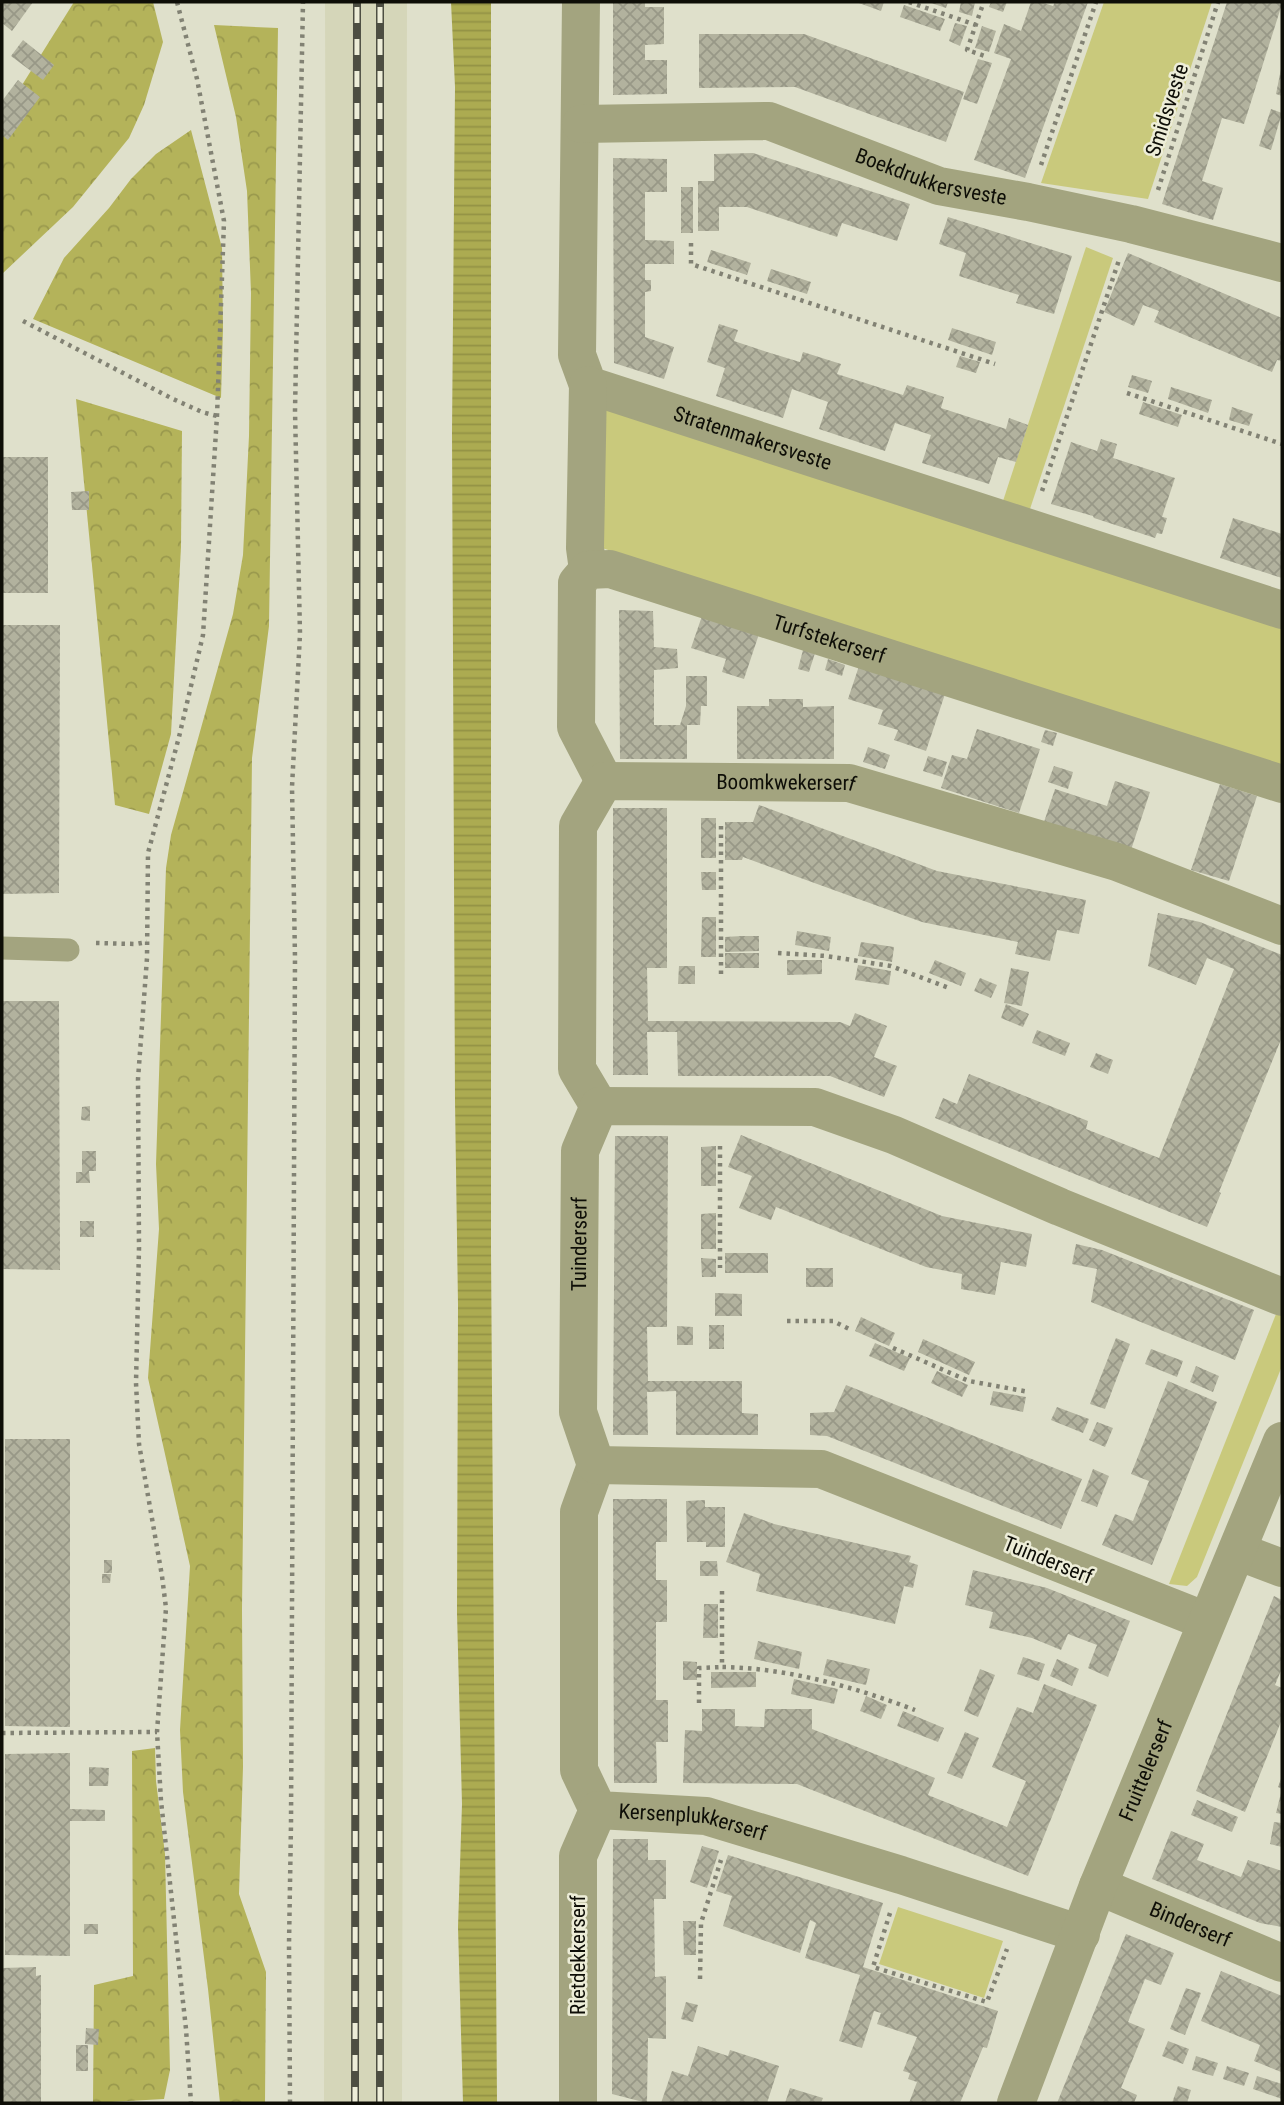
<svg xmlns="http://www.w3.org/2000/svg" width="1284" height="2105" viewBox="0 0 1284 2105" font-family="'Roboto Condensed',sans-serif">
  <defs>
    <pattern id="forest-crowns" width="20" height="18" patternUnits="userSpaceOnUse" patternTransform="scale(1.75)"><rect width="20" height="18" fill="#b4b35a"/><path d="M2 6a3 3 0 1 1 6 0M12 15a3 3 0 1 1 6 0" fill="none" stroke="#9a994d"/></pattern>
    <pattern id="water-rules" width="6" height="5" patternUnits="userSpaceOnUse" patternTransform="scale(1.75)"><rect width="6" height="5" fill="#acab51"/><path d="M0 2.5h6" fill="none" stroke="#939245"/></pattern>
    <pattern id="building-cross-hatch" width="8" height="8" patternUnits="userSpaceOnUse" patternTransform="scale(1.75)"><rect width="8" height="8" fill="#b2b29e"/><path d="M0 0l8 8M0 8l8-8" fill="none" stroke="#989887"/></pattern>
  </defs>
  <rect width="100%" height="100%" fill="#dfe0cb"/>
  <path fill="#d5d6b9" d="M325 2H407L402 2103H324L327 623Z"/>
  <g fill="#c9c97c">
    <path d="M1104 2H1212L1148 199 1041 183Z"/>
    <path d="M1086 247 1113 258 1030 509 1003 501Z"/>
    <path d="M606 408 1282 625V770L599 547Z"/>
    <path d="M1278 1309 1282 1310V1366L1197 1577 1187 1586 1169 1584Z"/>
    <path d="M898 1907 1003 1941 984 1998 879 1964Z"/>
  </g>
  <g fill="url(#forest-crowns)">
    <path d="M74 2H153L163 42 144 105 129 138 73 207 2 274V117Z"/>
    <path d="M214 25 278 28 269 626 252 758 242 1610 243 1767 239 1894 266 1972 265 2103H220L208 1989 183 1792 180 1730 190 1566 148 1378 159 1229 156 1164 166 868 171 835 233 614 243 555 249 436 251 293 247 191 236 117Z"/>
    <path d="M191 130 222 248 223 328 221 398 33 319 64 258 109 208 131 179 156 154Z"/>
    <path d="M76 399 182 431 181 547 171 734 149 814 115 805Z"/>
    <path d="M155 1748 156 1781 165 1854 170 2070 164 2099 93 2103 94 1985 133 1976 132 1751Z"/>
  </g>
  <path fill="url(#water-rules)" d="M451 2H491V1249L497 2103H463L458 1927 462 1804 457 1613 458 1305 455 1101 452 432 455 87Z"/>
  <g fill="url(#building-cross-hatch)">
    <path d="M2 2H33L12 31 2 23Z"/>
    <path d="M613 2H645V7H664V44L645 45V60H667V94L613 95Z"/>
    <path d="M856 2H884L881 11Z"/>
    <path d="M928 2H948L946 8Z"/>
    <path d="M961 2H975L972 16 959 12Z"/>
    <path d="M991 2H1007L1003 12 989 7Z"/>
    <path d="M1031 2H1041L1053 6 1055 2H1088L1025 178 974 160 1011 59 994 53 1004 24 1021 31Z"/>
    <path d="M1227 2H1282V4L1244 124 1222 118 1207 165 1202 181 1223 188 1213 220 1162 204Z"/>
    <path d="M904 5 945 19 940 31 900 17Z"/>
    <path d="M955 23 967 26 960 46 949 41Z"/>
    <path d="M982 26 996 31 989 52 975 48Z"/>
    <path d="M699 34H804L964 92 946 142 795 87 699 88Z"/>
    <path d="M23 40 54 65 43 80 11 56Z"/>
    <path d="M978 59 992 63 977 104 963 99Z"/>
    <path d="M1281 69H1282V96L1276 94Z"/>
    <path d="M18 80 40 97 8 140 2 135V101Z"/>
    <path d="M1271 109 1282 113 1271 150 1259 146Z"/>
    <path d="M753 153 910 204 897 241 842 223 837 237 747 207H719V231H698V181H714V154Z"/>
    <path d="M613 158 667 159V192H645V240L674 241V264H645V280H651V291L645 292V337L674 347 664 379 614 363Z"/>
    <rect x="681" y="187" width="12" height="46"/>
    <path d="M948 217 1072 256 1054 314 1016 303 1019 295 959 276 966 253 939 244Z"/>
    <path d="M711 250 751 263 747 275 707 262Z"/>
    <path d="M1128 253 1282 318V361L1277 360 1272 372 1154 322 1159 311 1143 305 1134 326 1104 312Z"/>
    <path d="M771 269 811 282 807 294 767 281Z"/>
    <path d="M719 324 738 330 734 341 767 352 800 362 803 352 841 364 837 374 903 395 907 385 944 397 941 408 1006 429 1009 418 1028 425 1016 462 998 457 989 484 922 463 931 435 895 423 885 451 819 429 828 402 792 389 783 418 716 396 725 368 707 362Z"/>
    <path d="M952 328 996 342 992 355 948 340Z"/>
    <path d="M960 356 980 362 976 373 956 367Z"/>
    <path d="M1132 375 1152 381 1148 393 1128 387Z"/>
    <path d="M1171 387 1212 400 1208 413 1168 399Z"/>
    <path d="M1143 402 1182 415 1178 427 1139 414Z"/>
    <path d="M1232 407 1253 414 1249 426 1229 420Z"/>
    <path d="M1101 439 1117 444 1113 458 1175 478 1162 517 1167 518 1162 534 1157 533 1155 538 1094 518 1093 516 1051 504 1071 442 1097 451Z"/>
    <rect x="2" y="457" width="46" height="136"/>
    <path d="M89 491V510H72L71 492Z"/>
    <path d="M1233 518 1282 534V578L1220 558Z"/>
    <path d="M619 610 653 611 654 647 677 649 678 668 654 670V725H680L686 706V676H707V706H701L700 725H687V759H620Z"/>
    <path d="M702 616 759 634 744 679 722 672 726 659 691 648Z"/>
    <path d="M2 625H60L59 893 2 894Z"/>
    <path d="M803 650 815 653 809 672 798 669Z"/>
    <path d="M828 659 845 665 842 676 825 670Z"/>
    <path d="M859 666 945 694 926 751 894 740 898 730 878 724 883 710 848 699Z"/>
    <path d="M769 699H803V707L834 706V759H737V706H769Z"/>
    <path d="M977 729 1040 749 1019 813 941 788 952 755 967 759Z"/>
    <path d="M1045 730 1057 733 1053 746 1041 742Z"/>
    <path d="M868 747 890 755 885 769 863 762Z"/>
    <path d="M928 756 947 762 942 777 923 771Z"/>
    <path d="M1054 766 1073 772 1068 789 1048 782Z"/>
    <path d="M1115 781 1150 792 1131 850 1044 822 1055 789 1107 806Z"/>
    <path d="M1220 784 1257 796 1229 881 1191 870Z"/>
    <path d="M759 805 937 871 1086 900 1079 934 1057 930 1050 961 1015 954 1018 942 922 922 743 857 742 860H725V822H753Z"/>
    <path d="M613 808H667V968H647L648 1021 840 1022 850 1026 855 1013 887 1026 874 1057 897 1066 884 1097 830 1076H678L677 1032H647L648 1075H613Z"/>
    <rect x="701" y="818" width="15" height="40"/>
    <path d="M701 872H716V890H702Z"/>
    <path d="M1158 913 1200 922 1282 955V1037L1219 1192 1221 1193 1207 1227 935 1118 943 1098 957 1104 969 1074 1088 1121 1086 1129 1159 1158 1234 969 1207 958 1196 985 1148 966Z"/>
    <path d="M702 917H716V957H701Z"/>
    <path d="M797 931 831 937 829 951 795 945Z"/>
    <path d="M742 936H759V951L725 952V937Z"/>
    <path d="M861 942 894 947 892 962 858 956Z"/>
    <rect x="725" y="953" width="34" height="15"/>
    <path d="M787 960H822V974L787 975Z"/>
    <path d="M935 960 966 973 961 986 929 973Z"/>
    <path d="M858 965 891 971 889 985 855 980Z"/>
    <path d="M679 966H695V984H678Z"/>
    <path d="M1011 968 1029 972 1022 1006 1004 1003Z"/>
    <path d="M980 978 997 985 991 998 974 991Z"/>
    <path d="M2 1001H59L60 1270 2 1269Z"/>
    <path d="M1006 1004 1029 1014 1023 1027 1001 1018Z"/>
    <path d="M1037 1030 1070 1043 1065 1056 1032 1043Z"/>
    <path d="M1096 1053 1113 1060 1108 1074 1090 1067Z"/>
    <path d="M90 1106V1121L81 1120 82 1107Z"/>
    <path d="M741 1135 942 1216 1032 1234 1026 1267 1001 1262 995 1295 961 1289 962 1274 926 1267 776 1207 771 1220 739 1208 752 1176 728 1167Z"/>
    <path d="M615 1136H668L667 1327H647L648 1381H742V1413L758 1414V1435H676V1391L647 1392 648 1435H613Z"/>
    <path d="M716 1146V1186H701V1147Z"/>
    <path d="M82 1151H96V1171H89L90 1183H76V1172H82Z"/>
    <path d="M716 1213V1249H701V1214Z"/>
    <rect x="80" y="1221" width="14" height="16"/>
    <path d="M1076 1244 1102 1250 1254 1310 1235 1360 1091 1302 1097 1269 1072 1264Z"/>
    <rect x="725" y="1253" width="43" height="20"/>
    <path d="M701 1258 716 1259V1277H702Z"/>
    <rect x="806" y="1268" width="27" height="19"/>
    <path d="M715 1293 742 1294V1316H715Z"/>
    <path d="M861 1317 895 1333 889 1346 855 1331Z"/>
    <rect x="709" y="1325" width="15" height="24"/>
    <path d="M677 1326 693 1327V1345H677Z"/>
    <path d="M1116 1338 1130 1344 1105 1409 1090 1404Z"/>
    <path d="M923 1339 975 1362 969 1375 918 1352Z"/>
    <path d="M875 1343 910 1358 904 1371 869 1356Z"/>
    <path d="M1151 1349 1183 1361 1177 1377 1145 1364Z"/>
    <path d="M1196 1366 1219 1376 1213 1392 1190 1382Z"/>
    <path d="M937 1371 968 1385 962 1397 931 1383Z"/>
    <path d="M1168 1381 1217 1402 1152 1565 1102 1545 1115 1514 1133 1521 1149 1481 1131 1474Z"/>
    <path d="M846 1385 1082 1479 1061 1529 827 1436 810 1435V1413L834 1412Z"/>
    <path d="M993 1391 1026 1397 1023 1412 990 1405Z"/>
    <path d="M1057 1407 1089 1419 1083 1433 1051 1420Z"/>
    <path d="M1097 1422 1113 1428 1105 1447 1089 1440Z"/>
    <path d="M5 1439H70V1727L5 1726Z"/>
    <path d="M1093 1469 1109 1476 1097 1507 1081 1501Z"/>
    <path d="M613 1499H667V1542H656V1580H667V1622H656V1700H668V1742H656L657 1783H614Z"/>
    <path d="M705 1500V1507H725V1547H706V1542H687L686 1501Z"/>
    <path d="M744 1513 774 1524 911 1556 909 1562 918 1565 913 1588 904 1586 895 1624 756 1591 760 1574 726 1562Z"/>
    <rect x="104" y="1560" width="8" height="13"/>
    <path d="M700 1561H717L718 1576H700Z"/>
    <path d="M973 1570 1047 1588 1130 1621 1108 1677 1088 1668 1097 1645 1068 1634 1061 1650 1032 1638 989 1628 993 1612 965 1605Z"/>
    <path d="M102 1574H111L110 1583H102Z"/>
    <path d="M1274 1596 1282 1600V1668L1275 1685 1282 1688V1719L1245 1812 1196 1791Z"/>
    <path d="M704 1604H718V1638H703Z"/>
    <path d="M758 1641 802 1652 799 1669 754 1659Z"/>
    <path d="M1023 1657 1045 1664 1039 1681 1017 1674Z"/>
    <path d="M827 1659 870 1669 866 1685 823 1675Z"/>
    <path d="M1057 1659 1079 1669 1072 1686 1050 1676Z"/>
    <path d="M683 1661 697 1662V1680H683Z"/>
    <path d="M980 1669 995 1675 978 1717 964 1711Z"/>
    <path d="M711 1672H756V1687L711 1688Z"/>
    <path d="M794 1679 838 1689 834 1704 791 1694Z"/>
    <path d="M1044 1684 1097 1705 1028 1876 797 1784 683 1783 685 1730 702 1731V1709H735V1726L764 1727 765 1709H812V1729L935 1778 928 1795 1007 1827 1026 1781 992 1767 1017 1707 1033 1713Z"/>
    <path d="M866 1696 887 1705 881 1719 860 1711Z"/>
    <path d="M903 1711 944 1728 938 1742 897 1726Z"/>
    <path d="M965 1732 979 1738 962 1779 947 1773Z"/>
    <path d="M70 1753V1809L105 1810V1821H70V1956L5 1955V1754Z"/>
    <path d="M89 1767 109 1768 108 1786H89Z"/>
    <path d="M1282 1776V1814L1276 1813 1282 1789 1278 1787Z"/>
    <path d="M1197 1800 1238 1817 1232 1832 1191 1815Z"/>
    <path d="M1274 1822 1282 1823V1847L1270 1844Z"/>
    <path d="M1171 1831 1204 1844 1197 1860 1241 1877 1248 1860 1282 1871V1927L1260 1923 1152 1879Z"/>
    <path d="M613 1839H648V1860H666V1899H654L655 1977 666 1976V2039L648 2038 647 2103 612 2094Z"/>
    <path d="M702 1846 719 1851 707 1888 690 1882Z"/>
    <path d="M728 1855 883 1903 863 1967 998 2011 987 2048 983 2047 960 2103H909L917 2082 908 2079 910 2073 903 2071 917 2037 877 2024 881 2013 874 2011 862 2048 839 2041 860 1975 805 1958 816 1923 810 1920 800 1953 723 1926 732 1896 716 1891Z"/>
    <path d="M683 1921H696V1955H684Z"/>
    <rect x="84" y="1924" width="14" height="10"/>
    <path d="M1126 1934 1174 1953 1161 1985 1145 1979 1128 2022 1145 2029 1121 2088 1137 2095 1134 2103H1057Z"/>
    <path d="M36 1967V1976L41 1975V2103H2V1968Z"/>
    <path d="M1221 1971 1282 1996 1281 2072 1254 2061 1260 2045 1201 2021Z"/>
    <path d="M1186 1988 1201 1993 1185 2035 1170 2029Z"/>
    <path d="M686 2002 698 2005 693 2022 681 2019Z"/>
    <path d="M86 2028 99 2029 98 2045 85 2044Z"/>
    <path d="M1168 2041 1189 2049 1183 2064 1162 2056Z"/>
    <rect x="76" y="2045" width="12" height="26"/>
    <path d="M698 2046 728 2056 730 2050 779 2066 767 2103H661L672 2071 688 2076Z"/>
    <path d="M1196 2056 1218 2063 1213 2076 1192 2070Z"/>
    <path d="M1227 2066 1249 2073 1244 2086 1223 2079Z"/>
    <path d="M1257 2076 1282 2084V2099L1253 2089Z"/>
    <path d="M1178 2086 1191 2090 1187 2103H1172Z"/>
    <path d="M790 2088 823 2098 821 2103H785Z"/>
  </g>
  <g fill="none" stroke-linecap="round" stroke-linejoin="round">
    <g stroke="#828274" stroke-width="4.5" stroke-dasharray="3.5 5" stroke-linecap="butt">
      <path d="M177 2 197 79 224 221 217 416 203 635 179 737 148 853 147 958 138 1079 139 1248 136 1383 139 1444 162 1576 166 1608 157 1732 161 1801 186 2029 191 2103"/>
      <path d="M909 2 976 25"/>
      <path d="M982 7 967 50 988 57"/>
      <path d="M1041 165 1096 2"/>
      <path d="M1158 190 1218 2"/>
      <path d="M691 243V264L995 364"/>
      <path d="M23 321 173 399 202 412 217 416"/>
      <path d="M1127 393 1282 444"/>
      <path d="M1042 491 1119 260"/>
      <path d="M96 943 136 944 147 942"/>
      <path d="M778 953 826 956 891 966 949 988"/>
      <path d="M721 974V821"/>
      <path d="M720 1146V1268"/>
      <path d="M787 1321H833L851 1330"/>
      <path d="M893 1348 969 1381 1029 1392"/>
      <path d="M722 1591V1667C788 1668 854 1687 915 1710"/>
      <path d="M699 1703V1668L722 1667"/>
      <path d="M2 1733 157 1732"/>
      <path d="M890 1913 873 1967 987 2002 1007 1949"/>
      <path d="M700 1979 701 1923 721 1860"/>
      <path d="M290 2103 289 1944 291 1824 295 958 292 787 300 634 295 411 303 2"/>
    </g>
    <path stroke="#a3a47f" stroke-width="23" d="M2 948 68 950"/>
    <g stroke="#a3a47f" stroke-width="38">
      <path id="s1" d="M581 2 577 355 588 385 1282 610"/>
      <path id="s2" d="M581 124 769 121 939 186 1028 202 1131 224 1282 263"/>
      <path d="M588 570 585 548 588 385"/>
      <path id="s3" d="M604 781 576 727 577 583 588 570 610 569 1282 784"/>
      <path id="s4" d="M599 1106 577 1069 578 826 604 781 849 783 1117 862 1282 926"/>
      <path id="s5" d="M596 1465 579 1512V1770L598 1810 706 1816 901 1875 1081 1934"/>
      <path d="M1237 1551 1282 1568"/>
      <path id="s6" d="M1206 1621 821 1469 596 1465 578 1412 580 1151 599 1106 815 1107 894 1135 1060 1207 1282 1297"/>
      <path id="s7" d="M1098 1886 1282 1963"/>
      <path d="M578 2103V1856L598 1810"/>
      <path id="s8" d="M1016 2103 1098 1886 1282 1441"/>
    </g>
    <g stroke="#4d4e42" stroke-width="8">
      <g id="rail">
        <path d="M355 2103 357 2"/>
        <path d="M380 2103V2"/>
      </g>
    </g>
    <use href="#rail" stroke="#ededd8" stroke-width="5" stroke-dasharray="16" stroke-linecap="butt"/>
  </g>
  <g text-anchor="middle" dominant-baseline="central" stroke-width="5" stroke-linejoin="round" paint-order="stroke">
    <g font-size="21" fill="#0e0e07" stroke="#ededd8">
      <text transform="translate(1167 110) rotate(-72)">Smidsveste</text>
      <text stroke="none"><textPath href="#s2" startOffset="360">Boekdrukkersveste</textPath></text>
      <text stroke="none"><textPath href="#s1" startOffset="558">Stratenmakersveste</textPath></text>
      <text stroke="none"><textPath href="#s3" startOffset="474">Turfstekerserf</textPath></text>
      <text stroke="none"><textPath href="#s4" startOffset="520">Boomkwekerserf</textPath></text>
      <text stroke="none"><textPath href="#s6" startOffset="863">Tuinderserf</textPath></text>
      <text transform="translate(1048 1560) rotate(22)">Tuinderserf</text>
      <text stroke="none"><textPath href="#s8" startOffset="357">Fruittelerserf</textPath></text>
      <text stroke="none"><textPath href="#s5" startOffset="448">Kersenplukkerserf</textPath></text>
      <text stroke="none"><textPath href="#s7" startOffset="100">Binderserf</textPath></text>
      <text transform="translate(578 1955) rotate(-90)">Rietdekkerserf</text>
    </g>
  </g>
  <rect width="1284" height="2105" fill="none" stroke="#0e0e07" stroke-width="7"/>
</svg>
